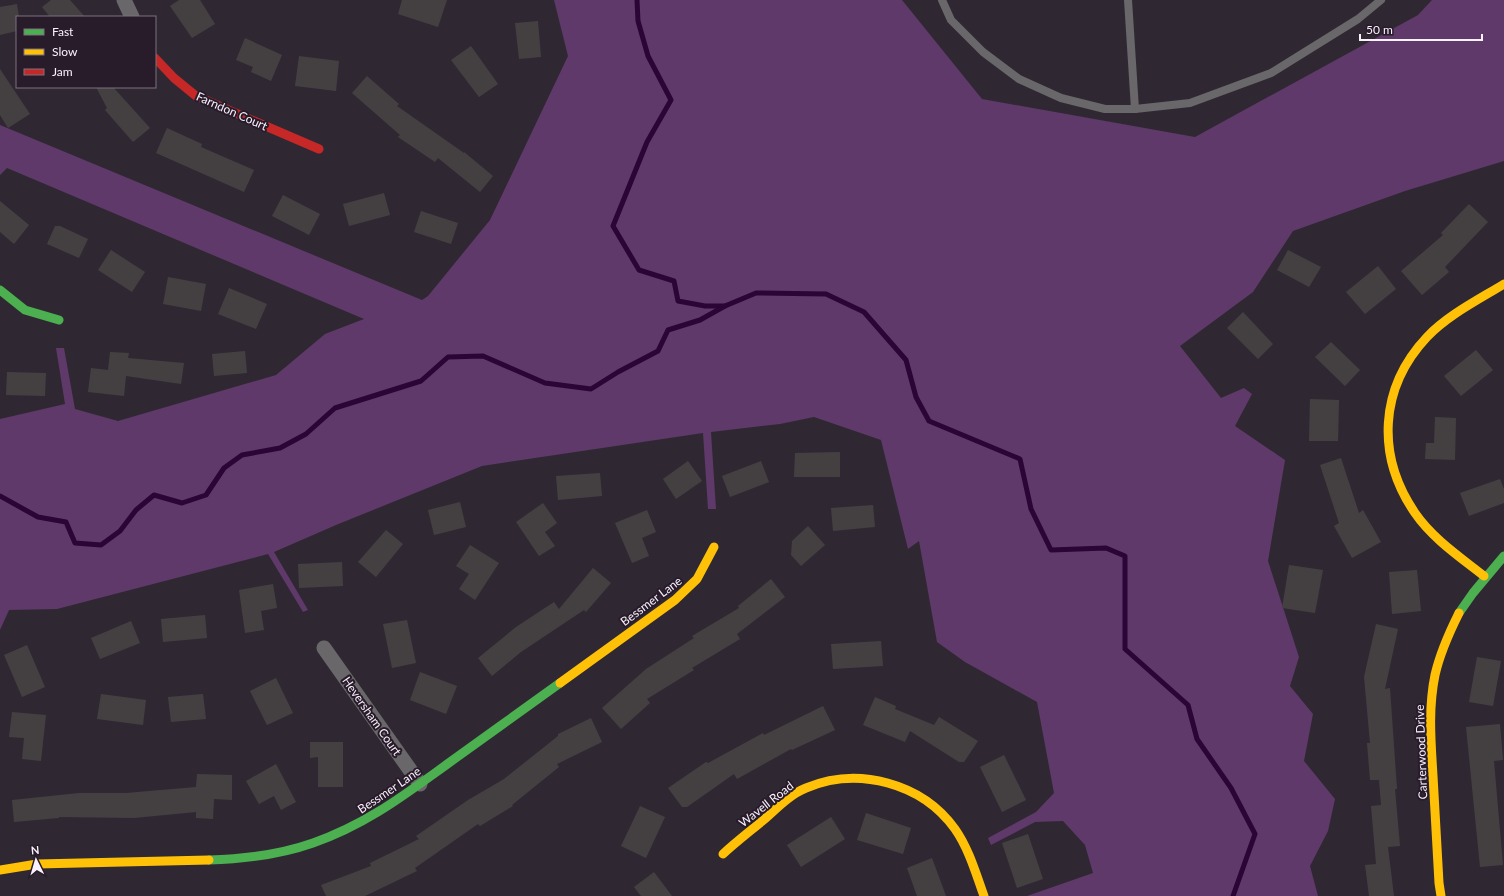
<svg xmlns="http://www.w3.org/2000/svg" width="1504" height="896" viewBox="0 0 1504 896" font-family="Lato,sans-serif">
  <rect width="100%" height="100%" fill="#2f2832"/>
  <path fill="#5f396a" d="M554 0H902L982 99 1195 137 1418 15 1432 0H1504V161L1405 191 1293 231 1253 292 1180 346 1221 398 1244 388 1252 394 1235 426 1285 460 1268 561 1299 657 1290 686 1313 714 1304 761 1335 799 1328 831 1310 866 1318 896H1027L1093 873 1085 845 1063 821 1035 822 991 845 988 838 1036 812 1054 793 1037 702 965 662 937 642 919 541 908 549 881 440 814 417 780 424 711 432 716 509H708L703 433 482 466 336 525 274 552 308 610 303 612 268 554 57 609 9 610 0 630V419L65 404 56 348H64L75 409 118 421 276 375 325 334 364 319 7 168 0 175V125L422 300 428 296 490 220 568 56Z"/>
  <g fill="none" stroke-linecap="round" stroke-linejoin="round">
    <g stroke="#2b0536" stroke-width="5">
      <path d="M637 0 638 21 648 56 671 100 647 142 613 226 639 270 674 281 678 301 705 306H725L756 293 826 294 864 312 906 360 916 397 929 421 1020 459 1031 509 1051 550 1106 548 1125 556V649L1188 705 1197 739 1231 788 1255 834 1233 896"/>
      <path d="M0 496 38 517 66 522 75 543 101 545 120 531 136 510 154 495 182 503 206 495 224 468 242 455 280 448 306 434 335 408 421 381 448 357 483 356 545 383 591 389 618 372 658 351 668 330 700 320 725 306"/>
    </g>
  </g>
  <g fill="#444042">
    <path d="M51 0H70L85 17H50L42 7Z"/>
    <path d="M179 0H200L215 24 192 38 170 6Z"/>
    <path d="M402 0H447L438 27 398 14Z"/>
    <path d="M17 4 19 17H17V31L0 35V7Z"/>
    <path d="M538 21 541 57 519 59 515 23Z"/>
    <path d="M245 38 282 55 271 81 251 72 253 67 236 60Z"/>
    <path d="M471 46 498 84 479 97 451 60Z"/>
    <path d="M299 56 339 61 336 91 295 86Z"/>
    <path d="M0 69 30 114 8 128 0 115Z"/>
    <path d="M367 76 399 104 397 106 464 153V152L493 176 480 192 438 158 435 162 398 137 400 135 352 93Z"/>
    <path d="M96 87H113L150 128 133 142 105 110 107 108Z"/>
    <path d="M167 128 202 144 201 147 254 170 244 192 156 153Z"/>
    <path d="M384 193 390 215 349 226 343 204Z"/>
    <path d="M283 195 320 214 309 235 272 216Z"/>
    <path d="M0 201 29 225 14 244 0 232Z"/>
    <path d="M1469 204 1488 222 1445 267 1449 272 1422 295 1401 271 1443 235 1441 233Z"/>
    <path d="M421 211 458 223 451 244 414 232Z"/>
    <path d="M55 226H60L88 239 79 258 47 244Z"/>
    <path d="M111 250 145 272 132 292 98 270Z"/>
    <path d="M1288 250 1321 267 1309 287 1277 270Z"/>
    <path d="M1378 266 1396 289 1365 314 1346 292Z"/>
    <path d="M168 277 206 284 201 311 163 304Z"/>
    <path d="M229 288 267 304 256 329 218 314Z"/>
    <path d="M1243 312 1273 344 1258 359 1227 328Z"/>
    <path d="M1331 342 1360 370 1345 386 1315 357Z"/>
    <path d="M1476 350 1493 370 1461 396 1444 376Z"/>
    <path d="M245 351 247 373 214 376 212 354Z"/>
    <path d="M110 352 129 353 128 358 184 363 181 384 126 376 124 396 88 392 91 368 108 370Z"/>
    <path d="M7 372 46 373 45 396 6 395Z"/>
    <path d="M1310 399 1339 400 1338 441H1309Z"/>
    <path d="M1435 417 1456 418 1455 460 1425 459 1426 443H1434Z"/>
    <path d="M840 452V477H794L795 453Z"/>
    <path d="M1341 458 1359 513 1363 510 1381 542 1352 558 1334 526 1339 523 1320 465Z"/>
    <path d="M688 461 702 481 676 499 663 479Z"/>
    <path d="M761 461 769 482 730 497 722 476Z"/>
    <path d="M600 473 602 496 558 500 556 476Z"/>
    <path d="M1500 479 1504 489V503L1469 516 1460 493Z"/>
    <path d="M460 502 466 527 434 535 428 510Z"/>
    <path d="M543 503 557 523 545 532 555 546 539 556 516 522Z"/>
    <path d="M873 505 875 527 833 531 831 508Z"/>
    <path d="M647 510 656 532 642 538 649 556 632 563 615 523Z"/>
    <path d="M808 526 825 545 801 566 791 555 792 541Z"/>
    <path d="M386 530 403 544 376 577 358 562Z"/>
    <path d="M470 545 499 563 475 600 459 589 469 574 456 566Z"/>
    <path d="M342 562 343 586 299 588 298 564Z"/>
    <path d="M1289 565 1323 570 1315 613 1282 608Z"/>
    <path d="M593 568 611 583 586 612 584 610 521 652 492 676 478 658 516 627 554 602 559 609Z"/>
    <path d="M1417 570 1421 611 1392 614 1389 572Z"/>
    <path d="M771 579 785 597 737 634 740 639 692 668 694 670 647 699 650 703 621 729 602 708 646 669 694 638 692 636 739 608 738 606Z"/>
    <path d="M273 584 277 608 261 611 264 630 245 633 239 590Z"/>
    <path d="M205 615 207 638 163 642 161 619Z"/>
    <path d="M407 620 416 663 392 668 383 624Z"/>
    <path d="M131 621 140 643 100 659 91 638Z"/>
    <path d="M1376 624 1398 629 1385 689 1390 688 1397 789H1395L1400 846 1388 847 1394 896H1369L1365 865 1376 864 1371 806 1381 805 1379 780H1370L1367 743H1370L1364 677Z"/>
    <path d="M881 641 883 666 833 669 831 644Z"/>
    <path d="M27 645 45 687 22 697 4 655Z"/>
    <path d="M1477 657 1501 661 1493 706 1469 702Z"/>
    <path d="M420 672 457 686 446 714 410 700Z"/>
    <path d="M276 678 293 713 267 725 250 691Z"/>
    <path d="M101 694 146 700 143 725 97 719Z"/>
    <path d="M203 694 206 719 171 722 168 697Z"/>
    <path d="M875 697 896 706 895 709 934 725 939 717 978 741 964 762H959L910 731 905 742 863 725Z"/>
    <path d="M823 706 835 730 792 750 791 749 737 779 734 774 687 807H682L668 788 706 762 708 763 763 733 764 735Z"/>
    <path d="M12 712 46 715 41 761 22 759 24 738 9 737Z"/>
    <path d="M591 718 602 742 557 764 559 767 512 805 513 806 480 826 478 824 415 868 417 871 365 896H326L321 885 371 866 370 863 419 839 416 836 468 800 504 779 558 736V734Z"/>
    <path d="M1500 724 1503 760 1494 761 1503 865 1480 867 1466 727Z"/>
    <path d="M310 742H343V787H318V757L310 758Z"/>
    <path d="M1004 755 1026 800 1002 812 980 767Z"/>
    <path d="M276 764 296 802 281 810 274 796 259 804 246 781Z"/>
    <path d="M197 774 232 775V800L214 799 213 819 196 818V812L134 818 59 817V818L14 822 12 800 79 793H126L196 787Z"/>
    <path d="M640 806 665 817 646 858 621 846Z"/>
    <path d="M866 813 911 828 903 854 857 840Z"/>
    <path d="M831 817 845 839 801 867 787 845Z"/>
    <path d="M1028 834 1043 879 1017 888 1002 843Z"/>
    <path d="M932 858 946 896H917L907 868Z"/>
    <path d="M654 872 672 896H641L634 887Z"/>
  </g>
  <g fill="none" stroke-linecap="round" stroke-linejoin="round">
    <g stroke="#6a676a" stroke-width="8">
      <path d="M942 0 951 20 983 52 1019 79 1061 98 1105 109H1135L1190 103 1271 73 1358 19 1381 0"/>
      <path d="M1128 0 1135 109"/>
    </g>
    <g stroke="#6a676a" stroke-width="15">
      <path d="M124 0 132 17"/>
      <path d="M324 648 420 784"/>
    </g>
    <g stroke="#4caf50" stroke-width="9">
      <path d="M0 290 25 310 59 320"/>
      <path d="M1459 613 1473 593 1504 556"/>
      <path d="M209 860C244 859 279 855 313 843 365 825 403 796 446 765 484 738 522 710 560 683"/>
    </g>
    <g stroke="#ffc107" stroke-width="9">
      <path d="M1484 576C1460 557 1432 538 1415 513 1376 456 1379 388 1427 337 1448 315 1478 300 1504 284"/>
      <path d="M560 683 675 600 697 579 714 547"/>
      <path d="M723 854C737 841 753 829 767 817 779 806 791 794 806 788 858 766 922 783 955 829 969 849 976 874 984 896"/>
      <path d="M0 870 37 864 209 860"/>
      <path d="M1441 896 1439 883C1437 847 1435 812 1433 776 1431 742 1428 709 1435 675 1440 653 1449 633 1459 613"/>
    </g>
    <path stroke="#c62828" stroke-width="9" d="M155 58 174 78 196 96 319 149"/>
  </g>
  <g text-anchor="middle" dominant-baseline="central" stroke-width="4" stroke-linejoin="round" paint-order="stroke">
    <g font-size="12" fill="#f9f1fc" stroke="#281c2b">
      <text transform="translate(232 111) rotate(24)">Farndon Court</text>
      <text transform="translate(651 601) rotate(-37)">Bessmer Lane</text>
      <text transform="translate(372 716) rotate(55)">Heversham Court</text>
      <text transform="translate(1421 752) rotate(-92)">Carterwood Drive</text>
      <text transform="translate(389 790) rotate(-34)">Bessmer Lane</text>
      <text transform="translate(766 804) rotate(-38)">Wavell Road</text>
    </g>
  </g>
  <rect x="16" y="16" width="140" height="72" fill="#281c2b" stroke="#7c717f"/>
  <rect x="24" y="29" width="20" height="6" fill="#4caf50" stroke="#7c717f"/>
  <text x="52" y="36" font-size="12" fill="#f9f1fc">Fast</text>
  <rect x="24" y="49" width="20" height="6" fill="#ffc107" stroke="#7c717f"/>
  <text x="52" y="56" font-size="12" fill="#f9f1fc">Slow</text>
  <rect x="24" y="69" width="20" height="6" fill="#c62828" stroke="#7c717f"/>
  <text x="52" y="76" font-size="12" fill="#f9f1fc">Jam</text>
  <g transform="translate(36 860) rotate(355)" stroke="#281c2b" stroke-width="3" paint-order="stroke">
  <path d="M0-3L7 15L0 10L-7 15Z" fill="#f9f1fc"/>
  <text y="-6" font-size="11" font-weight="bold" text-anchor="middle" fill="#f9f1fc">N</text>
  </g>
  <path d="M1360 34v6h122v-6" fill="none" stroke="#f9f1fc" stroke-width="2"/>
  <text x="1366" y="34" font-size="12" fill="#f9f1fc" stroke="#281c2b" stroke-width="3" paint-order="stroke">50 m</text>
</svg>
